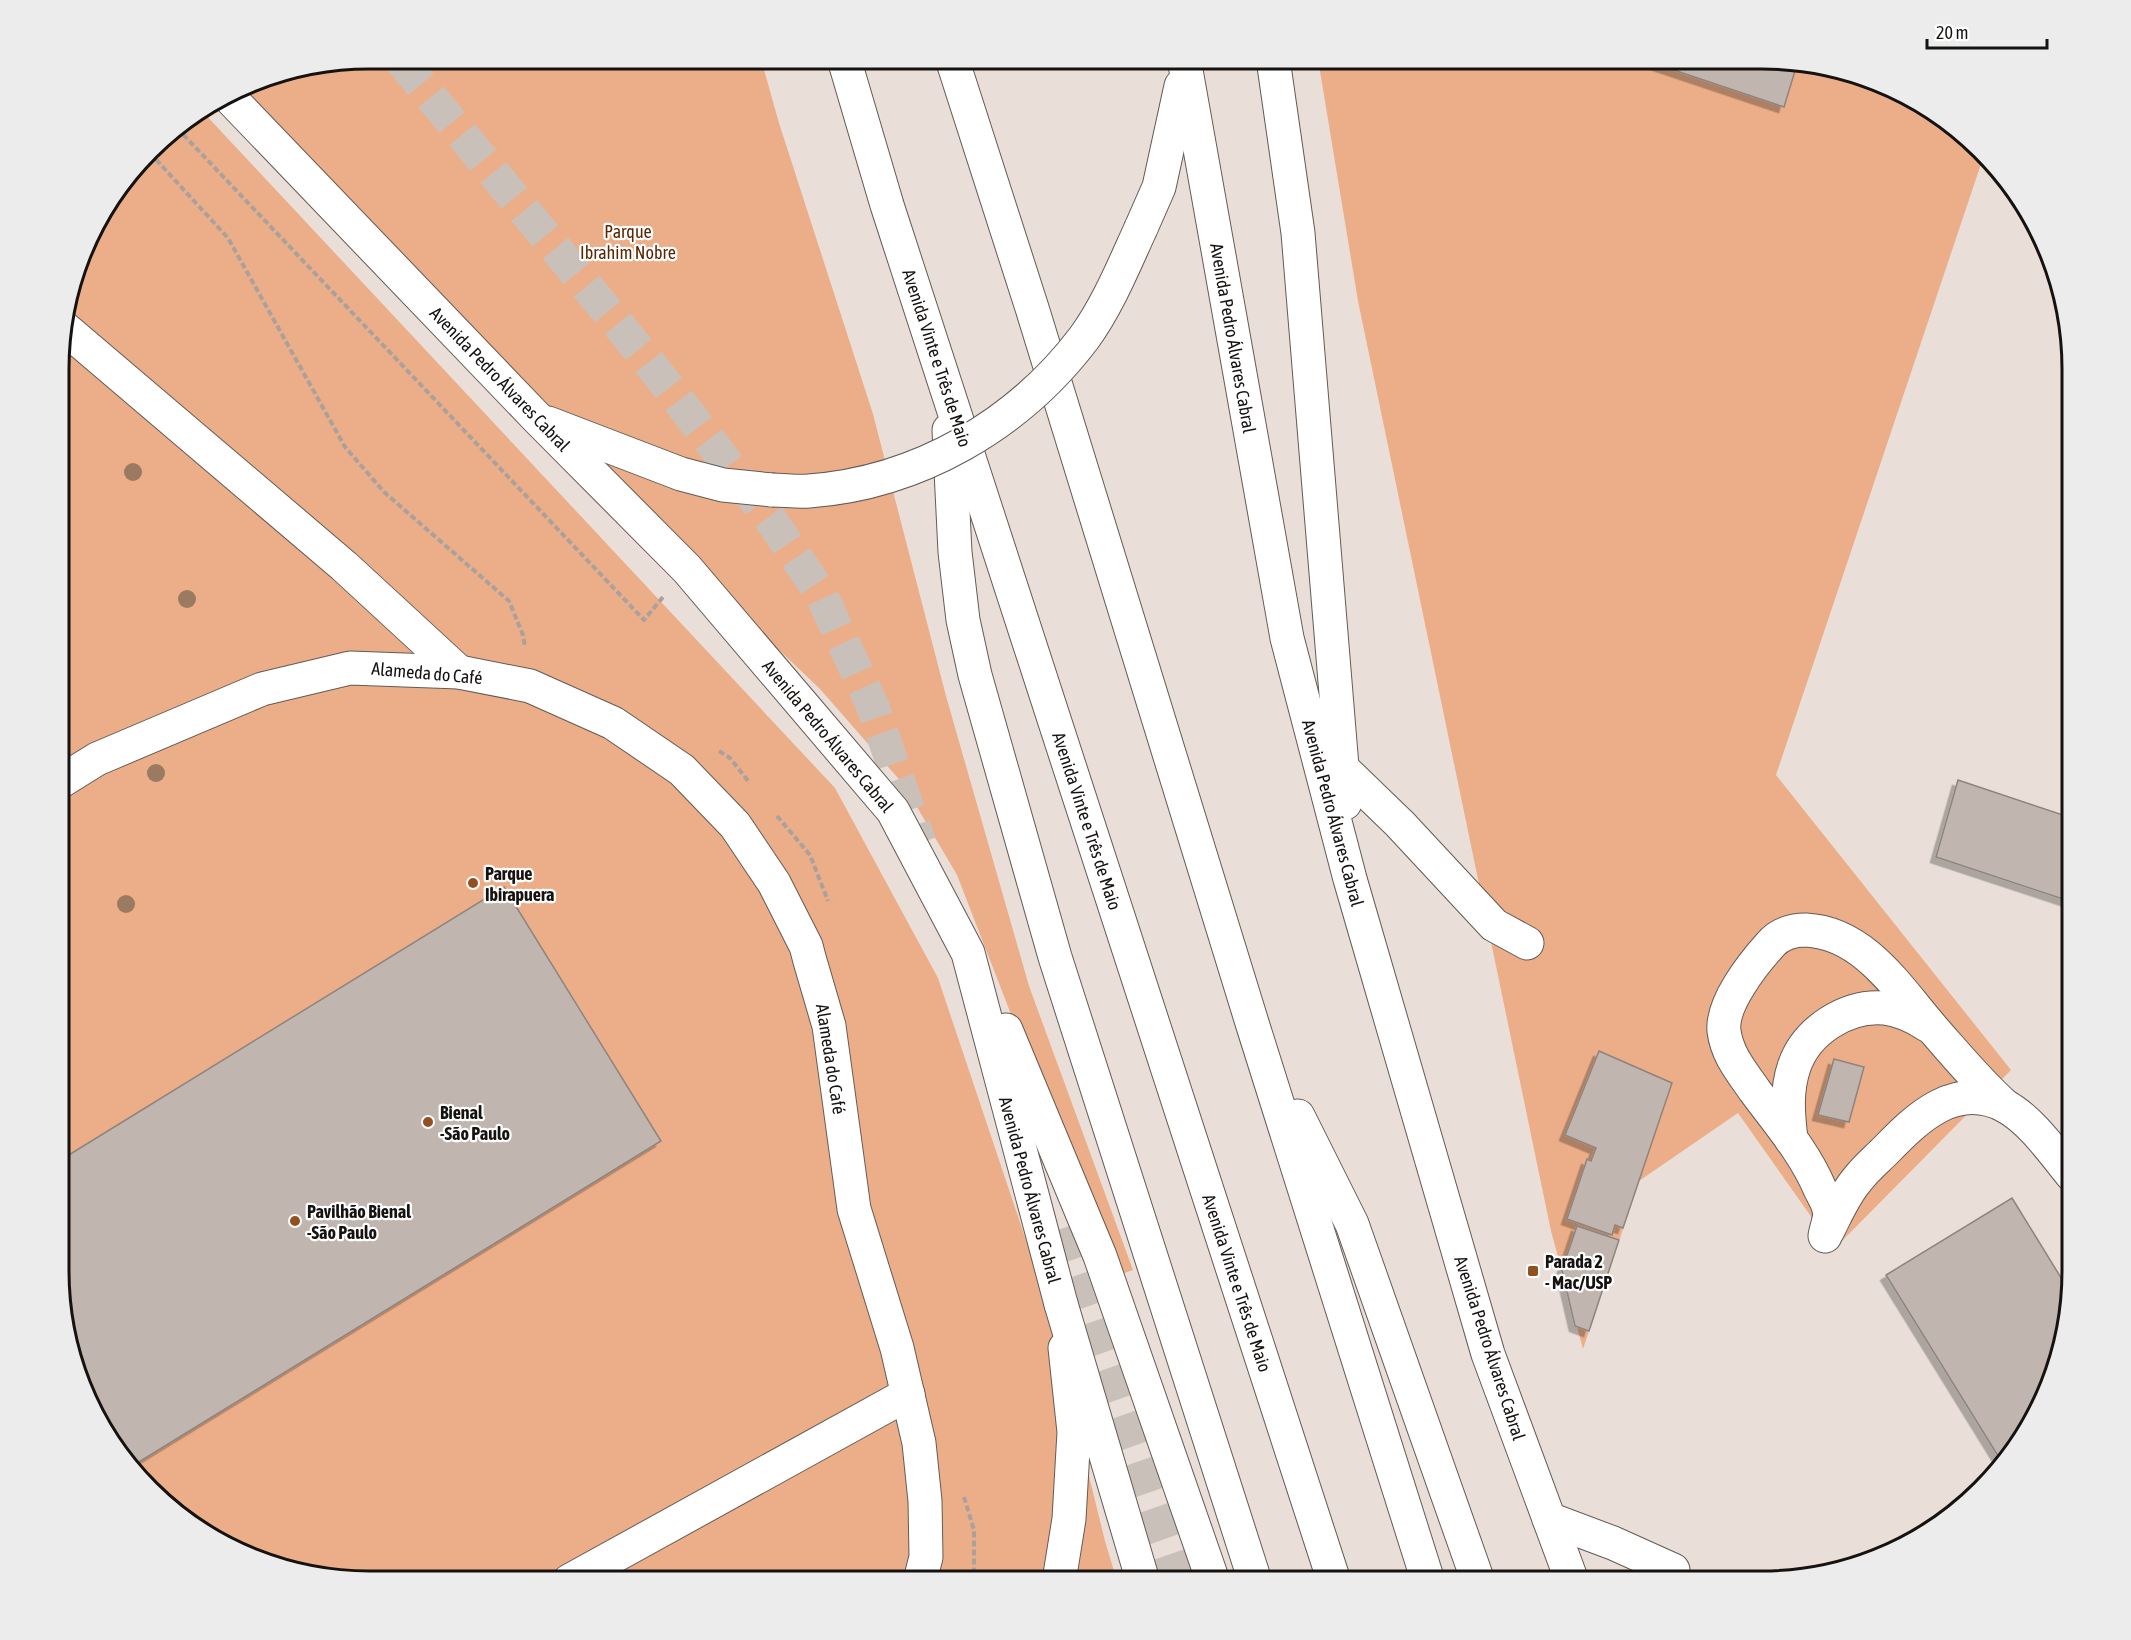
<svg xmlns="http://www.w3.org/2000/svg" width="2131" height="1640" viewBox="0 0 2131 1640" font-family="'Asap Condensed',sans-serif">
  <defs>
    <filter id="shadow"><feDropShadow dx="-5.5" dy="5.5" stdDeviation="0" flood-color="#0004"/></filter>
  </defs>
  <rect width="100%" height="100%" fill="#eadfd8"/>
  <g fill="#ecae89">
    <path d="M369 59H761L779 123 873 414 946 696 1029 986 1133 1270 1113 1277 957 875 904 785 820 689 715 589 238 93 269 75Z"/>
    <path d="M1318 59H1782L1880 82 1966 135 1983 158 1776 775 2011 1070 1834 1249 1738 1113 1639 1181 1583 1349 1551 1231 1358 301Z"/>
    <path d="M204 113 835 788 938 978 1045 1297 1105 1541 1117 1581H349L251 1558 165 1505 91 1408 59 1291 61 328 100 214 165 135Z"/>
  </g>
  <g fill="#c0b5af" stroke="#8e847e" stroke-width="1.5" filter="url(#shadow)">
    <path d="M1641 59H1770L1773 60 1772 62 1795 71 1784 107Z"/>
    <path d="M1958 780 2072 818V902L1936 857Z"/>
    <path d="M504 887 661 1141 134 1465 91 1408 59 1291V1161Z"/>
    <path d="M1599 1051 1672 1083 1623 1228 1615 1225 1612 1235 1567 1219 1587 1159 1591 1161 1596 1148 1565 1135Z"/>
    <path d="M1834 1059 1864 1067 1849 1122 1818 1115Z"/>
    <path d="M2012 1198 2071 1294 2049 1390 2003 1464 1886 1275Z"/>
    <path d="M1577 1226 1619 1240 1589 1331 1575 1326 1562 1270Z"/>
  </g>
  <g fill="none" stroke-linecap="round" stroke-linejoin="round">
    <g stroke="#cac0ba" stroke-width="33" stroke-dasharray="33 16" stroke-linecap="butt">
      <path d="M400 59 644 356 771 520 821 594 873 707 920 843"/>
      <path d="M1055 1231 1178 1581"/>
    </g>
    <g stroke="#635a54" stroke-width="35">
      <g id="minor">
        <path d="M62 326 344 566 459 672"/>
        <path d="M1343 769 1400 824 1494 925 1527 943"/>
        <path d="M60 782 97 759 262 689 350 668 459 672 530 686 613 723 682 770 735 825 774 883 806 946 810 961 829 1026 854 1209 897 1348 919 1443 925 1501 926 1557 920 1581"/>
        <path d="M1791 1139C1788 1114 1786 1091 1794 1067 1806 1031 1846 1005 1884 1008 1900 1010 1913 1016 1927 1025"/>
        <path d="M1827 1232C1836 1215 1844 1195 1857 1180 1865 1169 1876 1160 1886 1150 1917 1118 1956 1080 2005 1106 2031 1120 2053 1152 2072 1175"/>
        <path d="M1825 1236C1826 1229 1831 1217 1829 1210 1828 1203 1823 1195 1820 1189 1805 1153 1778 1122 1755 1091 1742 1072 1727 1055 1724 1031 1721 1004 1753 964 1770 945 1779 934 1791 930 1806 930 1865 933 1899 990 1934 1030 1957 1056 1979 1083 2005 1106"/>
        <path d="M1549 1519 1613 1543 1673 1570"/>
        <path d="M569 1581 908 1394"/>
        <path d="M1059 1581 1069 1519 1074 1432 1065 1348"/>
      </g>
    </g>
    <g stroke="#635a54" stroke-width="35">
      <g id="major">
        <path d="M1184 59 1287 638 1350 879 1488 1354 1572 1581"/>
        <path d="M1273 59 1298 233 1345 803"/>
        <path d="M230 98 538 419 687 569 893 811 968 953 1061 1304"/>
        <path d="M1141 228 1159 187 1181 86"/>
        <path d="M548 423 681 474 723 485 772 490"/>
        <path d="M1006 1030 1100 1256 1213 1581"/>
      </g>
    </g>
    <g stroke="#635a54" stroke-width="35">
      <g id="highway">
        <path d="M844 59 887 205 1334 1581"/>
        <path d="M952 59 1032 308 1253 1026 1428 1581"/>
        <path d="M949 430 955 552 963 620 975 675 1055 957 1255 1581"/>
        <path d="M1298 1116 1352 1224 1478 1581"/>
        <path d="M1061 1304 1143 1581"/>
      </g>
    </g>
    <g stroke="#aaa19c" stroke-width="4" stroke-dasharray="6 3" stroke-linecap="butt">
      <path d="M177 128 644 620 663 597"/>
      <path d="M150 153 228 238 345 447 384 492 509 601 523 635 525 647"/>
      <path d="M719 751 730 758 749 782"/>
      <path d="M777 816 810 855 828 901"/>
      <path d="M964 1497 974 1530V1581"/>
    </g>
    <use href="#minor" stroke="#fff" stroke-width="33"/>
    <use href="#major" stroke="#fff" stroke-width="33"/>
    <use href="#highway" stroke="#fff" stroke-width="33"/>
    <g stroke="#635a54" stroke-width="35" stroke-linecap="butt">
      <path id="major-bridge" d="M772 490C784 490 797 492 809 491 918 483 1018 425 1084 338 1108 305 1124 265 1141 228"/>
    </g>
    <use href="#major-bridge" stroke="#fff" stroke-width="33"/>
  </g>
  <g fill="#9a7a61">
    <circle cx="133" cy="472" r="9"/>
    <circle cx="187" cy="599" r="9"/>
    <circle cx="156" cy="773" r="9"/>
    <circle cx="126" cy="904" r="9"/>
  </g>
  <g fill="#924f20" stroke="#fff" stroke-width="2">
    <circle cx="473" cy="883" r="6"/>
    <circle cx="428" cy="1122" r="6"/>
    <circle cx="295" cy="1221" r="6"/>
    <rect x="1527" y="1265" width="12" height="12" rx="3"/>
  </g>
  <g text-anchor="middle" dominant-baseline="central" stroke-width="4.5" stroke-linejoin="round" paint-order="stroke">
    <g font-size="18" fill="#592700" stroke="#fff">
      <text x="628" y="231">Parque<tspan x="628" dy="21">Ibrahim Nobre</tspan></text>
    </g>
    <g font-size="18" fill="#151210" stroke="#fff">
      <text transform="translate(1233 338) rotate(80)">Avenida Pedro Álvares Cabral</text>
      <text transform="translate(937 358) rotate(72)">Avenida Vinte e Três de Maio</text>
      <text transform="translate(500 379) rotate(46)">Avenida Pedro Álvares Cabral</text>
      <text transform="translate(427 673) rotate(5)">Alameda do Café</text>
      <text transform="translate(828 736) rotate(50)">Avenida Pedro Álvares Cabral</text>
      <text transform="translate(1333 813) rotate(75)">Avenida Pedro Álvares Cabral</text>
      <text transform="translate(1087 821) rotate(72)">Avenida Vinte e Três de Maio</text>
      <text transform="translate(831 1059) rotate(81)">Alameda do Café</text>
      <text transform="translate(1030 1190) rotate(75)">Avenida Pedro Álvares Cabral</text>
      <text transform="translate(1237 1283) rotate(72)">Avenida Vinte e Três de Maio</text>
      <text transform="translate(1490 1348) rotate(72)">Avenida Pedro Álvares Cabral</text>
    </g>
    <g font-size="18" font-weight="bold" fill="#151210" stroke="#fff" text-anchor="start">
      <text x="485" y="873">Parque<tspan x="485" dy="21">Ibirapuera</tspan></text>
      <text x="440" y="1112">Bienal<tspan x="440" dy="21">-São Paulo</tspan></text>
      <text x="307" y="1211">Pavilhão Bienal<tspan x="307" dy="21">-São Paulo</tspan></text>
      <text x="1545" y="1261">Parada 2<tspan x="1545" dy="21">- Mac/USP</tspan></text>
    </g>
  </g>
  <path d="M0 0H2131V1640H0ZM369 69H1762A300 300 0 0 1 2062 369V1271A300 300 0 0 1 1762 1571H369A300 300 0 0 1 69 1271V369A300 300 0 0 1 369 69Z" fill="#ececec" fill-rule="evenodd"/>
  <path fill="none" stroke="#151210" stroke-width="3" d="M369 69H1762A300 300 0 0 1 2062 369V1271A300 300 0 0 1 1762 1571H369A300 300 0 0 1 69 1271V369A300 300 0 0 1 369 69Z"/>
  <path d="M1927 39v9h120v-9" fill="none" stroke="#151210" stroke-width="3"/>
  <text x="1936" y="39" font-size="18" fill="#151210" stroke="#ffffff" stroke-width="4.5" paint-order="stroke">20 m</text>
</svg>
